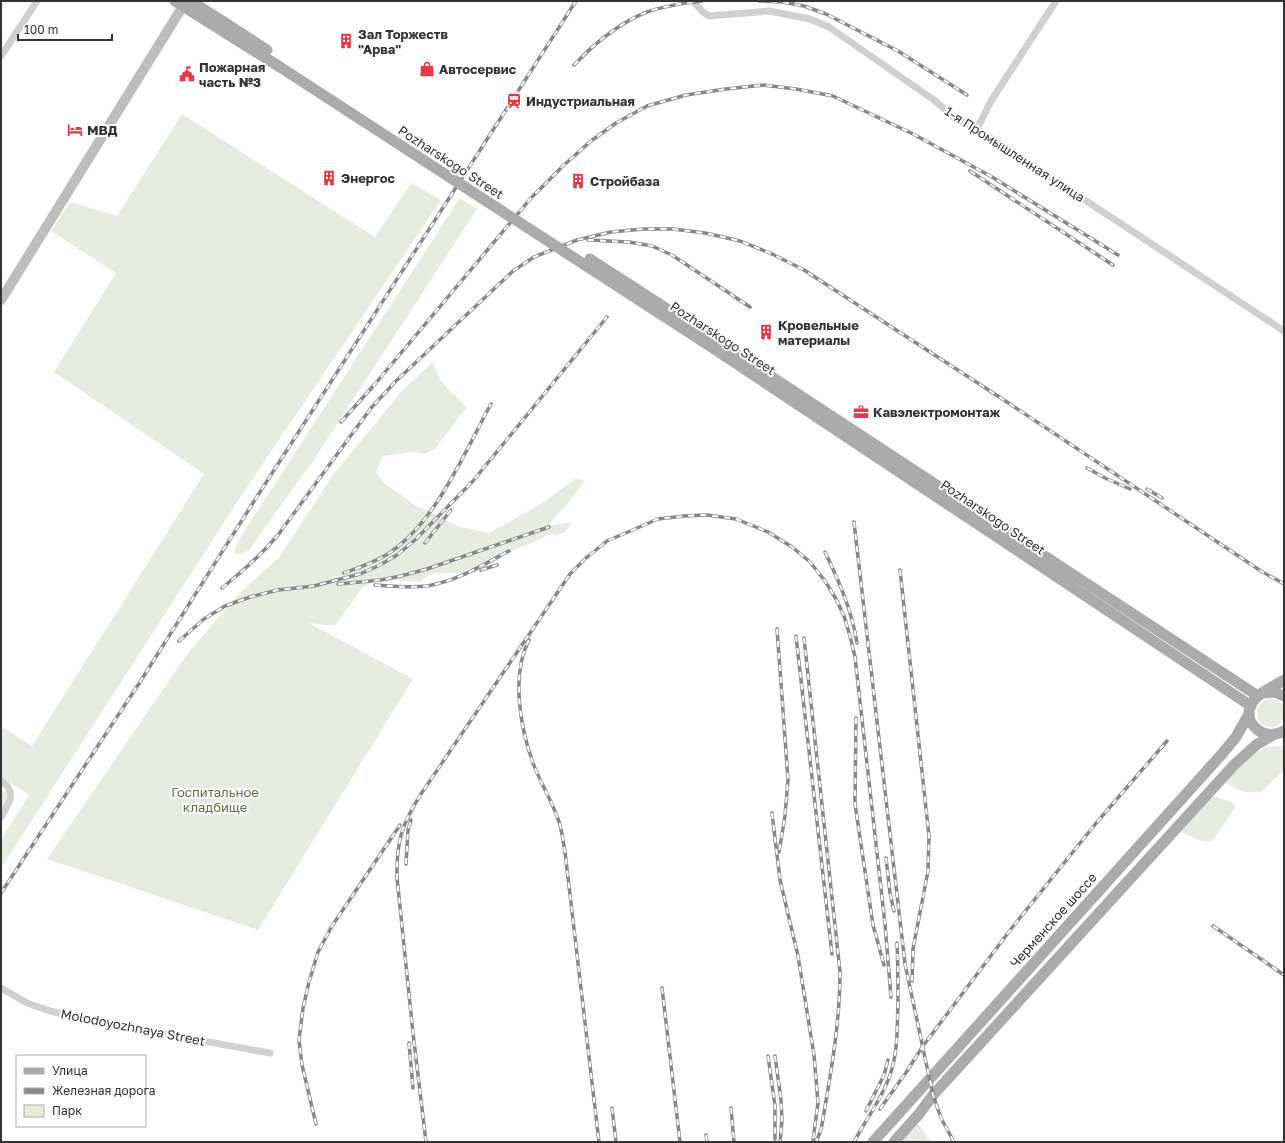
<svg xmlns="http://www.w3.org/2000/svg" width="1285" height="1143" viewBox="0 0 1285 1143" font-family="'Golos Text',sans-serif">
  <rect width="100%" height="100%" fill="#fff"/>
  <g fill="#e6ecdf">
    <path d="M182 114 375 237 411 183 441 200 241 496 1 868V840L29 795 1 777V726L32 746 204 474 54 372 116 273 51 231 70 202 117 216Z"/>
    <path d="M460 198 477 209 313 461 248 551 236 555 234 551 242 535Z"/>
    <path d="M433 362 440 379 451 393 460 400 466 408 435 449 425 454 413 452 383 456 376 472 386 485 400 494 413 504 460 527 489 533 541 504 575 479 585 480 571 499 548 526 570 522V526L565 532 557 535 549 534 541 539 500 556 474 573H432L420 582 381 579 363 587 335 626 309 623 413 679 258 930 47 859 188 653 236 597 280 556 333 475 402 391Z"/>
    <circle cx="1271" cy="713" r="14"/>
    <path d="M1283 746 1284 748V770L1261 792C1247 793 1234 791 1225 781L1253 753 1267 747Z"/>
    <path d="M1 789 10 795 1 810Z"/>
    <path d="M1210 795 1232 802 1235 805V808L1212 841C1202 844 1190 836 1181 832Z"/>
    <path d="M918 1124 931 1142H901Z"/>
  </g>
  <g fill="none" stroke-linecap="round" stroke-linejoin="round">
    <g stroke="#d0d0d0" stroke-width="7">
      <path d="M693 1 703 12 709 16 769 11 810 19 829 27 934 100 956 119 977 129 1284 331"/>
      <path d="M1 56 37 1"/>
      <path d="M977 129 991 101 1056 1"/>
      <path d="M1 781C18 792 9 803 1 817"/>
      <path d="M1 988 27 1003 50 1011 98 1022 270 1053"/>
    </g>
    <path stroke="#bdbdbd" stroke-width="10" d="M1 300 186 1"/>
    <g stroke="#ababab" stroke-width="11">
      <path d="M175 1 280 67"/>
      <path d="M191 1 267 50"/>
      <path d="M726 347 1258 696"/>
      <path d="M722 354 1251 706"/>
      <path d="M1284 680C1275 686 1262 691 1255 699 1237 718 1262 744 1284 731"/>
      <path d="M1263 693 1274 692 1284 696"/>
      <path d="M873 1142 1222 754 1236 737 1249 714"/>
      <path d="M894 1142 919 1114 933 1095 1234 765 1256 745 1273 735"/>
    </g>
    <g stroke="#888" stroke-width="3.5">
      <g id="rail">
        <path d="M759 1 783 2 804 6 826 14 898 51 967 95"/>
        <path d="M574 65C594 44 619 23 647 12 664 6 684 3 702 1"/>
        <path d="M970 171 1113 265"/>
        <path d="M588 240 629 242 652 246 672 255 750 307"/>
        <path d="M341 422 375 384 531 198 564 165 591 141 616 123 647 106 686 95 726 89 763 85 796 89 833 96 913 134 992 177 1118 255"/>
        <path d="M1087 468 1105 478 1130 489"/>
        <path d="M1147 489 1162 498"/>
        <path d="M854 522 905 964 933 1095 941 1118 954 1142"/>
        <path d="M425 543 451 510"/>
        <path d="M825 552C839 581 852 611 857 643"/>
        <path d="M481 570 497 565"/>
        <path d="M900 570 929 836 928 871 913 949 912 981"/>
        <path d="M344 573C358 568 373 563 386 555 435 525 464 453 491 404"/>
        <path d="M338 584 381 580 401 576 427 569 549 527"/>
        <path d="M375 585C392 586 410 588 427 586 457 581 483 565 509 551"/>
        <path d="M222 588C242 572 261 555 278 535L371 408 396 381 513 271 534 257 577 240 611 232 643 229H673L705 233 740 241 772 254 804 270 1010 404 1261 571 1284 584"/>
        <path d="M777 629 788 779 785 816 779 852"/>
        <path d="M796 636 832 954"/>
        <path d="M804 638 840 972C840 1025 830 1078 821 1130L816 1142"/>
        <path d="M529 640C511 674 520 727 533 763 540 782 551 799 558 819 562 829 563 841 565 852L599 1142"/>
        <path d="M179 641 204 619 225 606 250 597 278 590 314 586 360 574 380 565 397 555 415 540 473 481 607 317"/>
        <path d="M856 718 855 804 873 925 884 965"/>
        <path d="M772 813 780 880 798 956 814 1055 818 1103 813 1140"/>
        <path d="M886 858 890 893 894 911"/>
        <path d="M406 864 408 830 411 820"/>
        <path d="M1 893 140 682 251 506 576 1"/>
        <path d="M1213 926 1284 975"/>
        <path d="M662 988 680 1142"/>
        <path d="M409 1043 413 1088"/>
        <path d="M768 1056 775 1106V1139"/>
        <path d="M775 1056 781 1100 782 1120 780 1142"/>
        <path d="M612 1108 616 1142"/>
        <path d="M731 1108 734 1142"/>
        <path d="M880 1109 907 1071 923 1046 1011 929 1097 822 1167 741"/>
        <path d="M866 1111 884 1075 888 1060"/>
        <path d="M316 1124 302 1065 299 1040 303 1008 309 982 318 952 332 926 400 825"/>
        <path d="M706 1135 707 1142"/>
        <path d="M426 1142 413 1033 397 878C396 842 402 824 421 794L570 574 586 558 607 541 658 519 684 516 707 515 736 519 768 532 792 547 810 562 825 581 836 599 844 616 850 636 855 657 885 924 891 997"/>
        <path d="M854 1142C866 1119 882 1099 890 1075 898 1052 897 1028 898 1005 898 984 898 964 897 943"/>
      </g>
    </g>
    <use href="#rail" stroke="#fff" stroke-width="2" stroke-dasharray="6" stroke-linecap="butt"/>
    <g stroke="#ababab" stroke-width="11">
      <path d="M280 67 722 354"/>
      <path d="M590 259 726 347"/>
    </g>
  </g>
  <defs>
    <g id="building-bare" transform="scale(1.2)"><path d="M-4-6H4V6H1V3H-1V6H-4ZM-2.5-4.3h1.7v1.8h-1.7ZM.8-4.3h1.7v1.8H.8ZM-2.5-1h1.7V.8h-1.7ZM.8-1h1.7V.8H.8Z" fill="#e63946" stroke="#fff" stroke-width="2.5" paint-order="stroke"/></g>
    <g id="shop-bare" transform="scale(1.2)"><path d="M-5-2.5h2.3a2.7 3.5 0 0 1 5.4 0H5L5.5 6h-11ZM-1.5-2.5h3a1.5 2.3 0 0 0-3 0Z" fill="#e63946" stroke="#fff" stroke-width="2.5" paint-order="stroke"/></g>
    <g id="civic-bare" transform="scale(1.2)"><path d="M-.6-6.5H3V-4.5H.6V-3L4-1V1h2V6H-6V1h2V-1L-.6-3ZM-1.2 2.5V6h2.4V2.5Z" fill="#e63946" stroke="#fff" stroke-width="2.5" paint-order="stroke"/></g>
    <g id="station-bare" transform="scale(1.2)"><path d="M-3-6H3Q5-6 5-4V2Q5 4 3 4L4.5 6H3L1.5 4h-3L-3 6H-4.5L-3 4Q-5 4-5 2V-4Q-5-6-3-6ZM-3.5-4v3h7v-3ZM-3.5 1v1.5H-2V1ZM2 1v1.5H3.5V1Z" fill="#e63946" stroke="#fff" stroke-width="2.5" paint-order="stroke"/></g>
    <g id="hotel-bare" transform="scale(1.2)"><path d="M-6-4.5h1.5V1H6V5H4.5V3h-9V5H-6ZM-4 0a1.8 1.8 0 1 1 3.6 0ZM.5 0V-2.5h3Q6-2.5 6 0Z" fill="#e63946" stroke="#fff" stroke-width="2.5" paint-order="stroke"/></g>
    <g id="office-bare" transform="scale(1.2)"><path d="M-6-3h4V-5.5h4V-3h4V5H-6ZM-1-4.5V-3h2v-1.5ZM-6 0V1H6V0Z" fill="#e63946" stroke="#fff" stroke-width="2.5" paint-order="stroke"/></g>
  </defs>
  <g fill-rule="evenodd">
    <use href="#building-bare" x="346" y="41"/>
    <use href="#shop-bare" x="427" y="69"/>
    <use href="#civic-bare" x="187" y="74"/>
    <use href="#station-bare" x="514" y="101"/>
    <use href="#hotel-bare" x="75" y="130"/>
    <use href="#building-bare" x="329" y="178"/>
    <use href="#building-bare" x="578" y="181"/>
    <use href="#building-bare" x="766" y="332"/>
    <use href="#office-bare" x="861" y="412"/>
  </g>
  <g text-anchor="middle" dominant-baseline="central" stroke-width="4" stroke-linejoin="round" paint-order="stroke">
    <g font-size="13" font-weight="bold" fill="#333" stroke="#fff" text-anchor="start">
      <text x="358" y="34">Зал Торжеств<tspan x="358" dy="15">"Арва"</tspan></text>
      <text x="199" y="67">Пожарная<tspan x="199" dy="15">часть №3</tspan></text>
      <text x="439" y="69">Автосервис</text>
      <text x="526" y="101">Индустриальная</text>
      <text x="87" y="130">МВД</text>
      <text x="341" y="178">Энергос</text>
      <text x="590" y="181">Стройбаза</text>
      <text x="778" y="325">Кровельные<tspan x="778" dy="15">материалы</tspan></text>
      <text x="873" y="412">Кавэлектромонтаж</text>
    </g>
    <g font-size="13" fill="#333" stroke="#fff">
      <text transform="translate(1015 154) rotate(33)">1-я Промышленная улица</text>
      <text transform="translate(451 162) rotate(33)">Pozharskogo Street</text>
      <text transform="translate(723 338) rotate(33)">Pozharskogo Street</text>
      <text transform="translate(993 517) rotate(34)">Pozharskogo Street</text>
      <text transform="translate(1053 920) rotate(-48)">Черменское шоссе</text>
      <text transform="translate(133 1027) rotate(11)">Molodoyozhnaya Street</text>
    </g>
    <g font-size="13" fill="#56703f" stroke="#fff">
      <text x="215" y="792">Госпитальное<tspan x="215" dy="15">кладбище</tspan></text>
    </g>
  </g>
  <rect width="1285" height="1143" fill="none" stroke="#333333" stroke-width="4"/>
  <rect x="16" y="1055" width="130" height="72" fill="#ffffff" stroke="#adadad"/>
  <rect x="24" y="1068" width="20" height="6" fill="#ababab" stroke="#adadad"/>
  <text x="52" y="1075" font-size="12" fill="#333333">Улица</text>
  <rect x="24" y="1088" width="20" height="6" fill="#888888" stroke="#adadad"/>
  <text x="52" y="1095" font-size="12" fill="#333333">Железная дорога</text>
  <rect x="24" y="1105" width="20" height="12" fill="#e6ecdf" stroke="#adadad"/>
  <text x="52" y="1115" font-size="12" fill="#333333">Парк</text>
  <path d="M18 34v6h94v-6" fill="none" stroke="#333333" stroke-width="2"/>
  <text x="24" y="34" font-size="12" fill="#333333" stroke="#ffffff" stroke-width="3" paint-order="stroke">100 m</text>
</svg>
